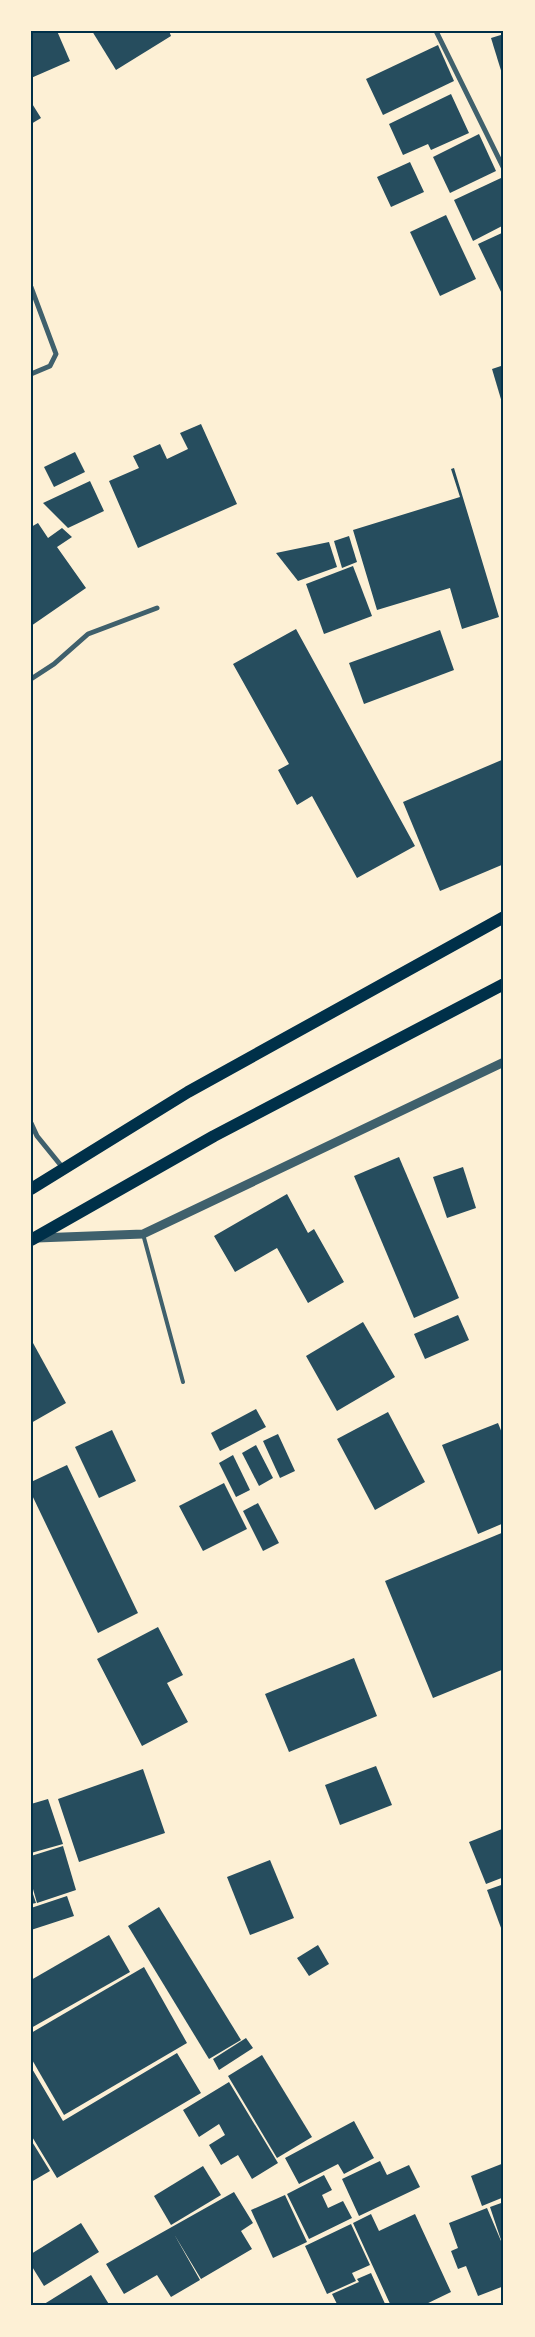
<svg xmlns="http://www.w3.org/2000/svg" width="535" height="2337" viewBox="0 0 535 2337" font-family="Overpass,sans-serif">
  <rect width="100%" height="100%" fill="#fdf0d5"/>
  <g fill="#264d5e">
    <path d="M31 31H57L70 61 31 78Z"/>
    <path d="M92 31H169L171 36 116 70Z"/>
    <path d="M504 34V77H503L491 38Z"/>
    <path d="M438 45 454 81 383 115 366 79Z"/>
    <path d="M451 94 469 133 431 150 428 144 403 155 389 124Z"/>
    <path d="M31 102 41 118 31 124Z"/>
    <path d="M479 134 496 171 450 193 433 157Z"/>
    <path d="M410 162 424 192 391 207 377 177Z"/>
    <path d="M501 178 504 185V225L473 241 454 200Z"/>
    <path d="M446 215 476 279 440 296 410 232Z"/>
    <path d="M504 232V298L478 244Z"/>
    <path d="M504 365V406H503L492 369Z"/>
    <path d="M201 424 237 504 138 548 109 481 139 468 133 456 160 444 167 459 188 449 180 433Z"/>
    <path d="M75 452 85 472 54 487 44 467Z"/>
    <path d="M454 468 499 617 462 629 450 588 377 610 353 530 460 497 451 469Z"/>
    <path d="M90 481 104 511 68 528 43 503Z"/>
    <path d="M38 523 48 538 62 528 72 537 57 547 86 588 31 626V527Z"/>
    <path d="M349 536 357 562 342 568 334 541Z"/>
    <path d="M329 542 337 567 298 581 276 553Z"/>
    <path d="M353 566 372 616 324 634 306 584Z"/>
    <path d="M296 629 415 846 357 878 312 796 297 805 278 770 289 764 233 664Z"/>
    <path d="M440 630 454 670 364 704 349 663Z"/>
    <path d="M504 759V864L440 891 403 802Z"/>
    <path d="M399 1157 459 1298 414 1318 354 1176Z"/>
    <path d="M463 1167 476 1208 447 1218 433 1177Z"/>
    <path d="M287 1194 308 1233 314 1229 344 1282 308 1303 277 1248 235 1272 214 1236Z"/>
    <path d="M458 1315 469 1340 425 1359 414 1334Z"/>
    <path d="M363 1322 395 1377 337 1411 306 1356Z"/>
    <path d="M33 1343 66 1403 31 1423V1344Z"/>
    <path d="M256 1409 266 1427 220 1451 211 1433Z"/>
    <path d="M388 1412 425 1482 375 1510 337 1439Z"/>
    <path d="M498 1423 504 1438V1523L478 1534 442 1445Z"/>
    <path d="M112 1430 136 1481 99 1498 75 1447Z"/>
    <path d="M278 1434 295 1471 280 1478 263 1441Z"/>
    <path d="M256 1445 273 1478 259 1486 242 1453Z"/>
    <path d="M233 1455 250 1490 236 1497 219 1463Z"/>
    <path d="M67 1465 138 1613 98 1633 31 1493V1482Z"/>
    <path d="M224 1483 247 1529 203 1551 179 1506Z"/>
    <path d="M258 1503 279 1543 263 1551 243 1511Z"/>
    <path d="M504 1532V1669L433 1698 385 1581Z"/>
    <path d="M158 1627 183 1675 167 1683 188 1722 142 1746 97 1659Z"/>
    <path d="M354 1658 377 1716 289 1752 265 1694Z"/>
    <path d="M376 1766 392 1805 340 1825 325 1785Z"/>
    <path d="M143 1769 165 1833 79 1862 58 1799Z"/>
    <path d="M48 1799 63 1844 31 1853V1804Z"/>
    <path d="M502 1829 504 1877 486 1884 469 1842Z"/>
    <path d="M63 1846 76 1890 37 1903 31 1882V1856Z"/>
    <path d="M270 1860 294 1918 250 1935 227 1877Z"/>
    <path d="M504 1884V1936L487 1890Z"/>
    <path d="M31 1888 36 1903 31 1904Z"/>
    <path d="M67 1896 74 1916 31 1930V1908Z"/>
    <path d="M159 1907 241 2040 209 2059 128 1926Z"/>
    <path d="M109 1935 130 1972 31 2028V1980Z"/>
    <path d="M318 1945 329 1964 309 1976 297 1958Z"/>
    <path d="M144 1967 187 2043 64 2115 31 2058V2033Z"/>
    <path d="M246 2038 253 2048 219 2070 213 2059Z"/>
    <path d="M177 2053 201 2093 57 2178 31 2135V2067L63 2121Z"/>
    <path d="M262 2055 312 2137 277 2158 228 2076Z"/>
    <path d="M229 2082 278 2163 252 2179 238 2155 221 2165 209 2145 225 2135 219 2124 199 2137 183 2110Z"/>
    <path d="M354 2121 374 2158 344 2174 338 2164 299 2184 285 2158Z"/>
    <path d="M31 2140 50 2171 31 2182Z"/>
    <path d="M380 2161 387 2175 409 2165 420 2187 359 2216 342 2179Z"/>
    <path d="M504 2163V2197L482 2206 471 2176Z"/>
    <path d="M203 2166 221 2195 171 2225 154 2196Z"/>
    <path d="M324 2175 332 2190 322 2195 328 2208 343 2201 352 2218 309 2239 287 2194Z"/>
    <path d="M234 2192 253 2223 241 2231 252 2249 201 2279 174 2234 200 2280 171 2297 157 2275 124 2294 106 2264Z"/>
    <path d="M285 2195 307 2242 273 2258 251 2210Z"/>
    <path d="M504 2202V2243H502L490 2207Z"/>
    <path d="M487 2208 504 2248V2286L478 2296 466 2266 458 2269 451 2251 458 2248 449 2223Z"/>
    <path d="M371 2214 379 2231 415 2214 451 2292 422 2306H391L353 2223Z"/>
    <path d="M81 2223 99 2252 44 2286 31 2265V2254Z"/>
    <path d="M351 2224 370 2265 352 2273 356 2281 327 2294 305 2246Z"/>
    <path d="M371 2273 386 2306H338L332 2294 359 2282 357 2279Z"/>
    <path d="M91 2275 110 2306H41Z"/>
  </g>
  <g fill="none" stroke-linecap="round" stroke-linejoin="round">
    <path stroke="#3f606c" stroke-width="4" d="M143 1234 183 1382"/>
    <g stroke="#3f606c" stroke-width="5">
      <path d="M436 31 504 169"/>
      <path d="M31 287 56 354 50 366 31 374"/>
      <path d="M31 679 54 664 88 634 157 608"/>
      <path d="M31 1123 37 1136 63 1168"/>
    </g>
    <path stroke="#3f606c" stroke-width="9" d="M37 1238 143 1234 504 1062"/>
    <g stroke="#003049" stroke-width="12">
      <path d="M31 1189 188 1092 504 917"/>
      <path d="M31 1240 214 1136 504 984"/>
    </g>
  </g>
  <rect width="535" height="2337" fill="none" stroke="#fdf0d5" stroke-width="65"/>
  <rect x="32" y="32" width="470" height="2272" fill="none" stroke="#003049" stroke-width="2"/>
</svg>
